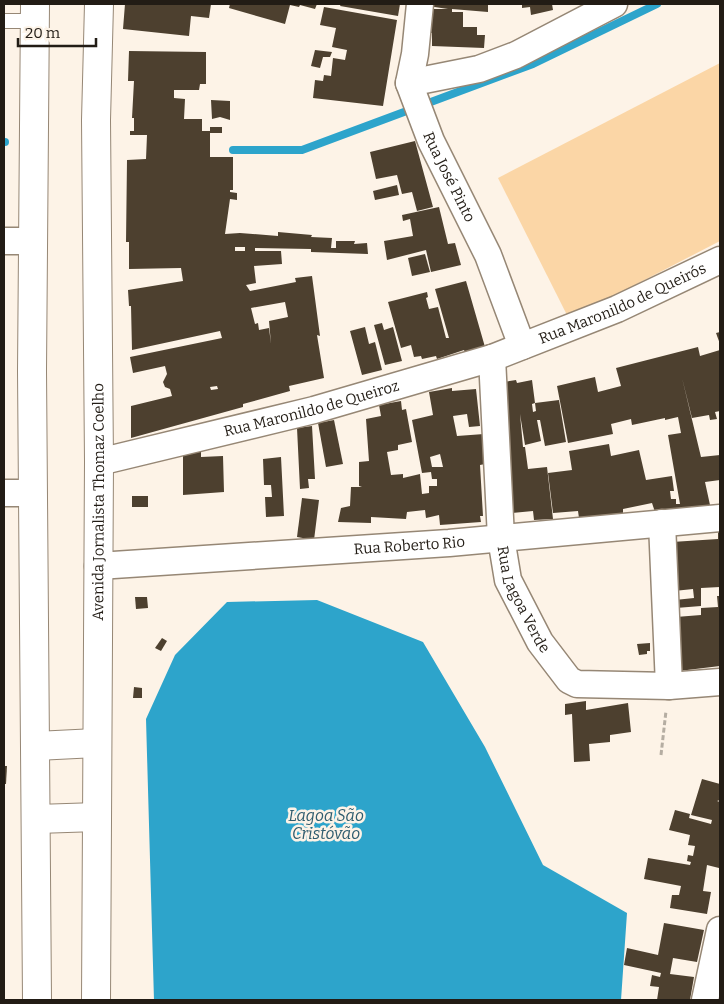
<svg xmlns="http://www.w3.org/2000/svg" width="724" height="1004" viewBox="0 0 724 1004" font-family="Bitter,serif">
  <rect width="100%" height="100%" fill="#fdf3e7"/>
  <path fill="#fbd6a6" d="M720 63V241L569 319 498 178Z"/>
  <path fill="#2da4cb" d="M317 600 423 642 485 747 543 865 627 913 621 1000H154L146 719 175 655 227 602Z"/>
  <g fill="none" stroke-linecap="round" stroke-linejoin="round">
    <g stroke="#2da4cb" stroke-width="8">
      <path d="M4 142H5"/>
      <path d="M233 150H302L533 64 657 4"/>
    </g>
  </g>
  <g fill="#4d402f" fill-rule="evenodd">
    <path d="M125 4H211L209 18 191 16 189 36 123 29Z"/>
    <path d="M230 4H317L315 9 300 5 299 7 290 5 285 24 229 8Z"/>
    <path d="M341 4H400L398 16 340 6Z"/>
    <path d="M428 4H488V12L452 9V12H463V27H477V35H485L484 48 432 46V33H427L432 9H448L428 6Z"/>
    <path d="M522 4H552L553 10 531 15 530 7 522 8Z"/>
    <path d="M324 7 397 20 383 106 313 98 315 80 323 81 324 75 331 76 333 58 345 60 347 50 332 47 336 28 320 25Z"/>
    <path d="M315 50 332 52 330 57H323L320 68 311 66Z"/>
    <path d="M129 51 206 52V84H200L199 90H174V98L185 99 184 119H202V131H210V127H222V133H210V157H233V190H230V192L237 193V200L230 199 225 234 240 233 278 236V232L312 235 311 237 332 238 331 248H336V241H355L354 244 367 243 368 254 311 252V249L255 248V251H281L282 264 254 266 256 283 246 285 250 291 296 282 295 278 312 276 320 336 317 335 324 378 289 386 290 391 243 404V407L131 438V406L172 396 170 389 165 387 163 382 167 374 165 366 133 373 130 357 222 338 220 331 132 350 131 306H129L128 290 183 281 181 268 129 269V242H126L127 160 146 159 147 135H130V131H134V118H132L134 81H128ZM235 247H245V251H235ZM285 302 288 317 269 321 271 344 269 328 259 330 258 323 255 324 251 308ZM217 386 218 389 211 390 210 387Z"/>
    <path d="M211 100 230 101V120L220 117 212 119Z"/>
    <path d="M415 141 433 207 417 211 412 192 402 194 397 175 376 179 370 152Z"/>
    <path d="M397 185 399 195 375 200 373 191Z"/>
    <path d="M439 207 448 244 455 243 461 265 431 272 426 250 387 260 384 241 413 236 410 219 403 221 402 215Z"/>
    <path d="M425 254 430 272 412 276 408 258Z"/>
    <path d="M466 281 485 347 465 352 464 350 437 359 436 356 422 359 421 356 414 357 411 345 401 348 388 302 427 292 428 297 426 298 429 309 438 307 446 338H449L435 289Z"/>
    <path d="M382 323 384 330 393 327 402 361 385 365 374 325Z"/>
    <path d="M365 327 369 344 375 342 382 370 362 375 350 331Z"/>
    <path d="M720 332V344L716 333Z"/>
    <path d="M698 347 700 356 720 350V411L715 412 717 419 710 420 709 415 692 418 682 378 701 457 720 455V480L705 482 710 505 655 512 652 503 623 509V514L579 518 578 511 553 513 548 473 572 470 569 451 609 444 611 456 639 450 646 480 672 476 674 491H670L671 499H676V504H680L668 435 681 433 678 417 665 420V418L632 425 631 419 611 424 613 434 568 443 557 386 595 377 598 392 621 386 616 368Z"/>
    <path d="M516 380 517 383 532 380 535 403 559 400 566 442 545 446 540 420H537L541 441 525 445 520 414 523 447H525L528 469 547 467 553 519 534 520 533 511 512 513 504 382ZM535 403 536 411 533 412 532 404Z"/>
    <path d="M452 388V391L476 389 480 426 469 427 467 414 453 416 457 436 484 434 485 464 480 465 483 516H480L481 522 440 525 439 515 426 518 425 510 407 512 406 519 371 517V523L338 522 341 508 350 506 351 487H362L359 486V462L369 461 366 419 381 416 379 405 401 401 402 410 406 409 412 442 398 445V450L387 452 391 475 403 474V478L420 474 422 494 429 493V486H437V479H432L431 472 422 473 412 420 433 415 429 392ZM440 454 443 467H432L430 457Z"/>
    <path d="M334 420 343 464 326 467 318 423Z"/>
    <path d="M312 426 315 479H308L309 488 300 489 297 428Z"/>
    <path d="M201 444V457L223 456 224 492 183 495V447Z"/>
    <path d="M281 457 284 516 266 517 265 497H272L271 485H264L263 459Z"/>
    <rect x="132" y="496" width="16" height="11"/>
    <path d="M302 498 319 500 314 540 297 537Z"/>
    <path d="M720 531V587L701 588V606L676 608 675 600 694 598 693 589 674 591 672 542 718 539V532Z"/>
    <path d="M717 596H720V666L679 671 676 617 701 615V608L718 607Z"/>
    <path d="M135 597H147L148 608 136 609Z"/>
    <path d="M162 638 167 641 161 651 155 648Z"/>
    <path d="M650 643V651H647V654L639 655 637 644Z"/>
    <path d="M134 687 142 688V698H133Z"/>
    <path d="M586 701V710L628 703 631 732 610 735V742L589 744 590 761 574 762 572 714 565 715V704Z"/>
    <path d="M4 766H7L6 784H4Z"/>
    <path d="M702 779 720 784V800L717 801 720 802V861L719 868 707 865 703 891 711 892 707 914 670 908 672 895H679L681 886 644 879 648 858 690 865 691 862 687 861 688 855 693 856 695 846 688 845 690 835 669 830 675 810 690 814 689 818 711 824 712 820 691 815Z"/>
    <path d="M664 923 704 930 697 962 673 958 670 974 694 977 690 1000H657L659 987 650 986 652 975 660 977 661 973 624 965 627 948 658 955Z"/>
  </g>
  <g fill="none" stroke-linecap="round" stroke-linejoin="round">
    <g stroke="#968775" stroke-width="16">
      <path id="lane" d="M4 21H34"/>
    </g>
    <g stroke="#968775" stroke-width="29">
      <g id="street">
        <path id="s1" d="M420 4 415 54 409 83 431 141 488 255 522 346"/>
        <path d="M409 83 479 69 516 55 614 4"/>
        <path d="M4 241H33"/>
        <path id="s2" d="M492 358 501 538 508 580 540 642 569 680 577 684 669 686 720 682"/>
        <path id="s3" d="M99 462 314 410 492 358 617 309 720 260"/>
        <path d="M4 493H33"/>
        <path d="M662 523 669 686"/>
        <path id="s4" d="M98 566 449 543 720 518"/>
        <path d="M705 1000 720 930"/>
      </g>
    </g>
    <g stroke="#968775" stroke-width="30">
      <g id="primary">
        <path d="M35 4 32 371 37 1000"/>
        <path d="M36 746 96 743"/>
        <path d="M37 819 97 817"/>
        <path id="s5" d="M96 1000 99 462 96 120 99 4"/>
      </g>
    </g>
    <path stroke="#b5ada2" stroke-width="3" stroke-dasharray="5 2.5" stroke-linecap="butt" d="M661 755 666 711"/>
    <use href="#lane" stroke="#fff" stroke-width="14"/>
    <use href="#street" stroke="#fff" stroke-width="26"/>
    <use href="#primary" stroke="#fff" stroke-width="28"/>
  </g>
  <g text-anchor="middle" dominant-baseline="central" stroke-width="5" stroke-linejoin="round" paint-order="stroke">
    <g font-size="15" fill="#221c15" stroke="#fdf3e7">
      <text stroke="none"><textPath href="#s1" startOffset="182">Rua José Pinto</textPath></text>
      <text stroke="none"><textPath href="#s3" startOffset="548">Rua Maronildo de Queirós</textPath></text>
      <text stroke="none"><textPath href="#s3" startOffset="219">Rua Maronildo de Queiroz</textPath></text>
      <text stroke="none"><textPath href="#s5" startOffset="498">Avenida Jornalista Thomaz Coelho</textPath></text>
      <text stroke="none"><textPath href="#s4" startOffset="312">Rua Roberto Rio</textPath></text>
      <text stroke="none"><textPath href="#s2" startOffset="246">Rua Lagoa Verde</textPath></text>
    </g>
    <g font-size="16" font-style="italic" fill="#2e5c6e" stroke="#fdf3e7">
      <text x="326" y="815">Lagoa São<tspan x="326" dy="18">Cristóvão</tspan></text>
    </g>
  </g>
  <rect width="724" height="1004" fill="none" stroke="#221c15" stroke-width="10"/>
  <path d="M18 38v8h78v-8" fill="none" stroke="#221c15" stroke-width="2.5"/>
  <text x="25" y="38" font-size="15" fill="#221c15" stroke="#fdf3e7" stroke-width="4" paint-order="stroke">20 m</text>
</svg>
